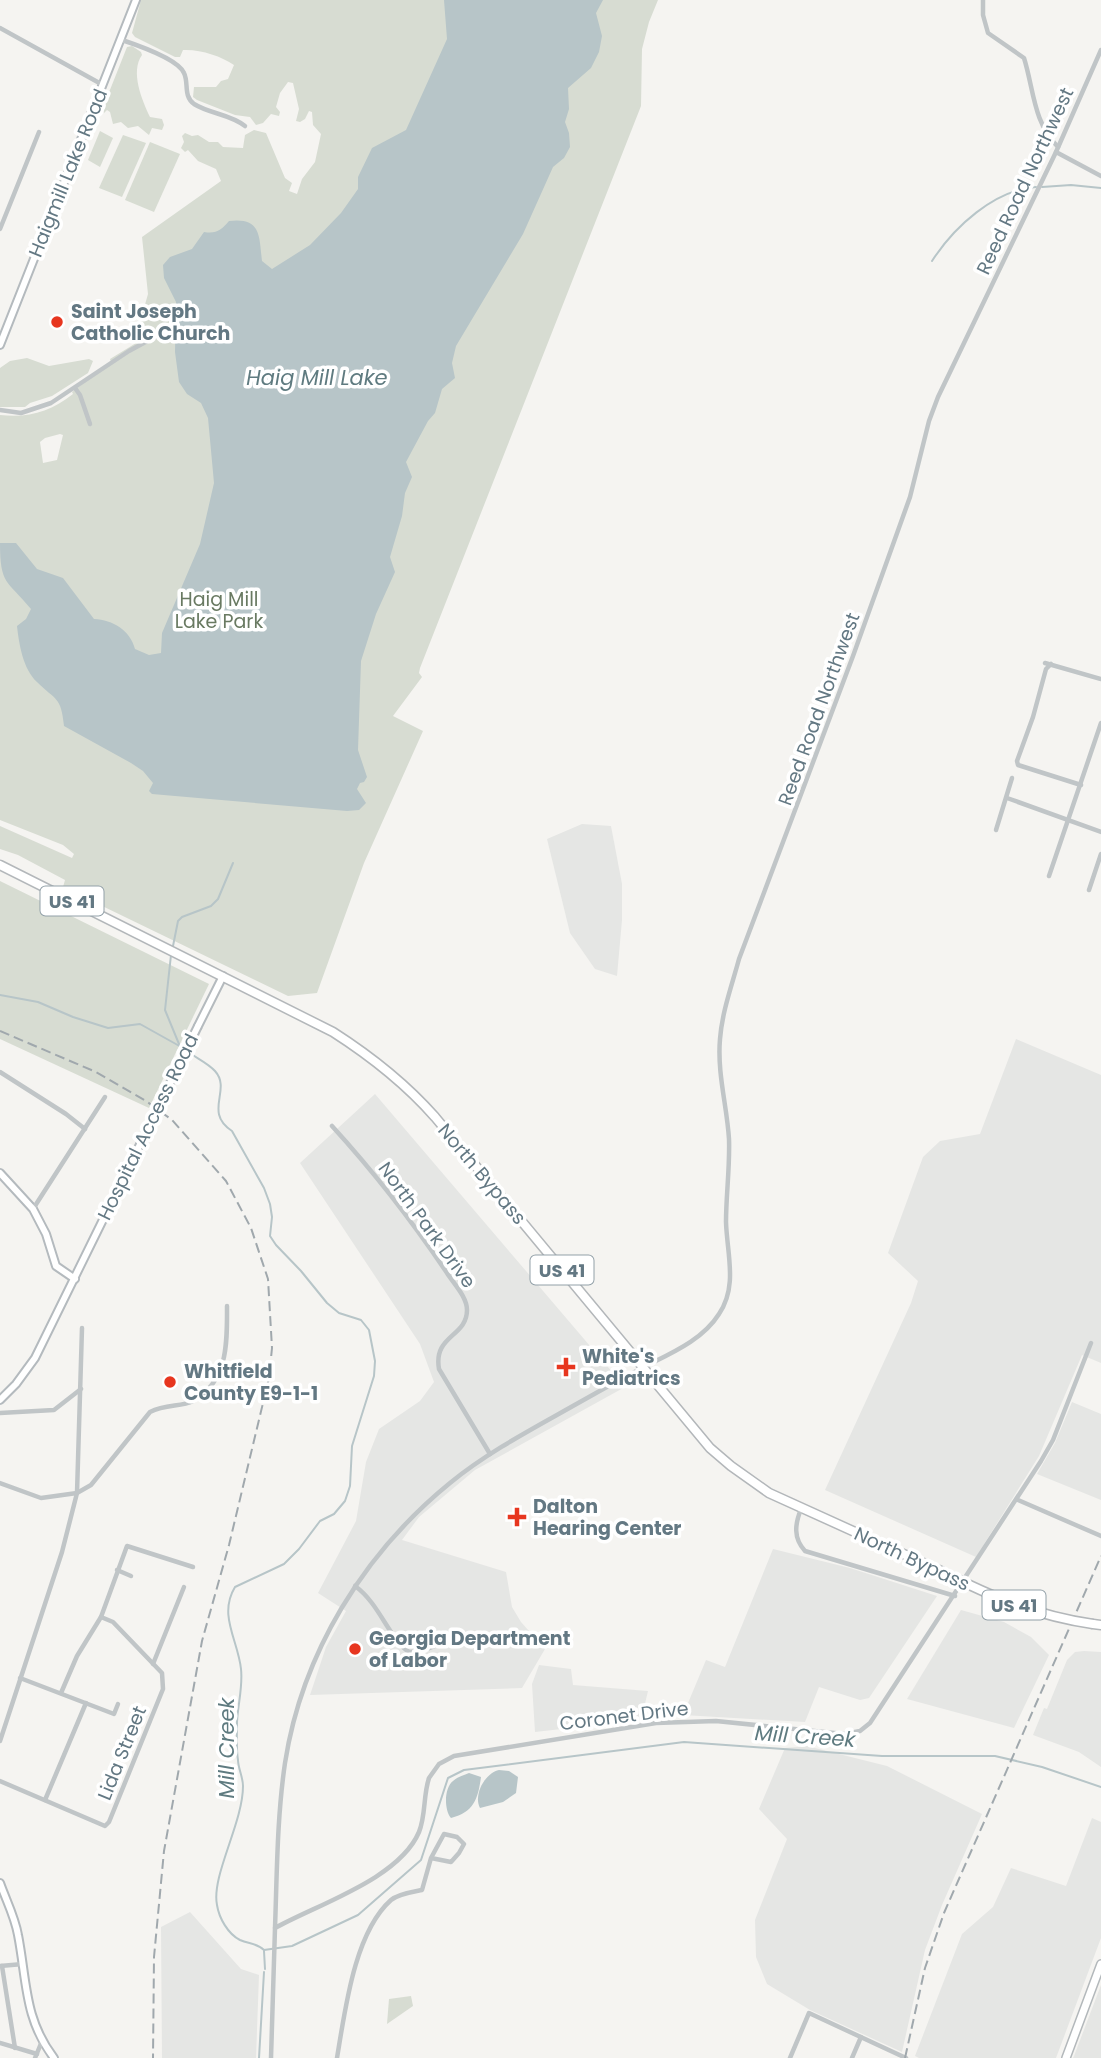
<svg xmlns="http://www.w3.org/2000/svg" width="1101" height="2058" viewBox="0 0 1101 2058" font-family="Poppins,sans-serif">
  <rect width="100%" height="100%" fill="#f5f4f1"/>
  <g fill="#e5e6e4">
    <path d="M582 824 611 826 622 884V920L617 976 595 969 570 933 547 839Z"/>
    <path d="M1016 1039 1101 1075V1363L1082 1355 1039 1456 976 1557 825 1490 911 1303 918 1281 888 1253 923 1157 940 1141 980 1134Z"/>
    <path d="M375 1094 625 1387 475 1470 419 1517 402 1540 506 1572 512 1607 521 1622 545 1649 522 1688 310 1695 326 1647 346 1611 318 1593 356 1521 366 1462 379 1429 420 1401 434 1382 420 1344 300 1163Z"/>
    <path d="M1072 1402 1101 1414V1500L1037 1474 1055 1443Z"/>
    <path d="M773 1549 850 1568 937 1596 869 1698 860 1700 819 1687 805 1722 683 1715 706 1660 725 1667Z"/>
    <path d="M961 1610 1004 1622 1031 1637 1049 1655 1014 1728 907 1699Z"/>
    <path d="M1084 1651 1101 1652V1767L1079 1752 1033 1735 1044 1708 1047 1709 1067 1660 1075 1652Z"/>
    <path d="M539 1665 571 1669 573 1685 648 1691 641 1720 535 1732 532 1684Z"/>
    <path d="M807 1746 887 1766 982 1814 942 1905 925 1950 902 2052 810 2010 767 1984 756 1957 755 1920 787 1839 759 1809 785 1748Z"/>
    <path d="M1092 1818 1101 1822V1938L1056 2058H919L915 2056 962 1934 993 1907 1011 1868 1066 1886Z"/>
    <path d="M190 1912 241 1969 259 1975 256 2058H162L161 1927Z"/>
    <path d="M1101 1985V2058H1073L1074 2056Z"/>
  </g>
  <g fill="#d7dcd2" fill-rule="evenodd">
    <path d="M141 0H658L649 22 642 49 641 106 420 668 419 673 422 677 393 716 423 731 364 863 317 993 288 996 63 887 65 880 18 855 0 849V826L72 858 74 854 63 845 0 820V415C29 418 50 412 73 394L72 392 111 362 110 359 141 340 140 322 148 294 142 237 221 181 216 169 198 161 188 150 185 152 181 148 184 142 182 136 185 133 192 136 198 135 209 142H218L223 147 243 148 245 135 254 130 266 133 285 178 292 183 289 191 297 194 302 179 315 162 321 134 313 125 312 112 309 111 305 119 300 122 296 121 299 109 293 83 288 82 280 93 276 107 280 112 279 116 271 114 263 123 256 125 250 117 235 115 197 100 193 97 194 87H216L221 81 228 79 234 65C221 56 200 49 183 50L180 57H175L135 37 132 33ZM60 434 63 435 57 460 43 463 40 442 45 438Z"/>
    <path d="M132 46 141 52 142 55C130 72 142 100 150 117L162 119 164 125 162 130 152 128 149 135 138 126 128 128 121 122 113 124 110 112 107 110 104 113 102 110 127 47Z"/>
    <path d="M100 131 113 138 100 167 88 160Z"/>
    <path d="M123 135 146 143 122 197 99 188Z"/>
    <path d="M150 142 180 154 154 212 125 200Z"/>
    <path d="M27 358 49 366 89 359 93 361 88 373 52 396 30 403 25 407H0V368L10 361Z"/>
    <path d="M0 881 209 984 149 1108 0 1039Z"/>
    <path d="M411 1996 413 2006 387 2024 389 1999Z"/>
  </g>
  <g fill="#b7c5c8">
    <path d="M444 0H603L596 13 602 36 599 52 591 68 568 88 569 109 565 122 569 133 570 147 564 158 553 167 523 234 456 346 452 363 455 378 442 389 435 413 428 421 406 462 412 477 405 493 402 516 390 557 395 572 376 614 361 661 358 750 367 777 364 782 360 783 357 789 366 803 359 810 347 811 152 794 149 791 153 783 143 771 131 763 64 726C61 696 56 701 37 682 23 669 19 644 17 626L26 619 31 609C7 580 0 585 0 543H16L37 569 63 578 94 619C113 620 130 630 135 649L149 655 161 653 162 633 200 544 214 483 208 418 201 403 187 394 179 382 175 352 176 302 164 278 163 265 170 257 192 249 204 232C217 234 221 230 229 221 262 217 259 237 262 261L272 269 310 245 341 213 358 189V177L372 148 406 130 447 39Z"/>
    <path d="M499 1770 509 1771 518 1777 516 1793 503 1802 480 1808C473 1795 485 1773 499 1770Z"/>
    <path d="M469 1773 481 1777C478 1799 474 1812 451 1818 444 1810 444 1788 453 1781 457 1777 464 1775 469 1773Z"/>
  </g>
  <g fill="none" stroke-linecap="round" stroke-linejoin="round">
    <g stroke="#b7c5c8" stroke-width="2">
      <path d="M1042 187 1071 185 1101 188"/>
      <path d="M932 261C954 227 994 190 1036 187"/>
      <path d="M173 946 178 921 182 917 211 906 218 899 233 863"/>
      <path d="M171 955 165 1010 179 1044"/>
      <path d="M0 995 38 1002 73 1017 108 1028 140 1024 183 1048"/>
      <path d="M187 1051C196 1058 208 1063 215 1071 232 1090 203 1112 232 1131L264 1188 270 1204 272 1217 270 1236 276 1245 301 1271 327 1303 339 1313 361 1320 369 1330 375 1361 374 1376 352 1446 350 1486 345 1501 334 1514 320 1521 299 1549 284 1564 235 1587C218 1615 238 1640 241 1669 243 1686 238 1704 237 1722 237 1734 236 1748 238 1760 238 1768 243 1777 243 1786 243 1823 211 1876 217 1905 219 1918 228 1934 240 1940 249 1944 257 1943 264 1950L292 1946 358 1915 421 1860 448 1778 464 1770 684 1742 882 1756H995L1042 1767 1101 1787"/>
      <path d="M264 1951 265 1969"/>
      <path d="M259 2058 264 1972"/>
    </g>
    <g stroke="#b4babe" stroke-width="10">
      <g id="secondary">
        <path d="M0 345 136 0"/>
        <path d="M198 1026 223 976"/>
        <path d="M0 1173 33 1209 46 1234 56 1266 75 1279"/>
        <path d="M0 1400 16 1384 35 1358 151 1122"/>
        <path d="M0 1883C6 1900 15 1917 18 1935 27 1981 24 2019 54 2058"/>
      </g>
    </g>
    <g stroke="#b3b8bb" stroke-width="10">
      <path id="primary" d="M1066 2058 1101 1964"/>
    </g>
    <g stroke="#b3b7ba" stroke-width="11">
      <g id="highway">
        <path d="M0 865 333 1032C372 1057 405 1083 435 1117L710 1448 731 1466 769 1493 941 1571"/>
        <path d="M1093 1624 1101 1625"/>
      </g>
    </g>
    <g stroke="#c0c5c7" stroke-width="4.5">
      <path d="M983 0V15L988 33 1024 58C1034 90 1033 122 1058 147"/>
      <path d="M0 28 103 85"/>
      <path d="M122 40C137 45 178 59 184 73 189 83 183 96 194 104 210 114 230 114 245 126"/>
      <path d="M1056 152 1101 176"/>
      <path d="M0 229 39 132"/>
      <path d="M75 388 80 395 90 424"/>
      <path d="M0 410 21 413 51 403 129 351 175 326"/>
      <path d="M1045 663 1101 679"/>
      <path d="M1051 664 1046 669 1033 717 1017 761 1018 765 1081 785"/>
      <path d="M1007 798 1101 832"/>
      <path d="M996 830 1012 778"/>
      <path d="M1049 876 1101 723"/>
      <path d="M1089 890 1101 854"/>
      <path d="M0 1072 66 1114 85 1129"/>
      <path d="M332 1126C374 1172 412 1221 447 1273 454 1284 467 1297 467 1310 467 1337 433 1335 439 1369L490 1454"/>
      <path d="M33 1209 105 1097"/>
      <path d="M0 1413 54 1410 81 1389"/>
      <path d="M0 1483 41 1498 77 1493 91 1485 150 1412C166 1404 181 1407 193 1401 229 1381 227 1341 227 1306"/>
      <path d="M1018 1500 1101 1536"/>
      <path d="M801 1509C795 1524 793 1538 805 1551L955 1596"/>
      <path d="M117 1570 131 1576"/>
      <path d="M355 1586C380 1604 389 1639 409 1652L422 1651 466 1634"/>
      <path d="M153 1664 184 1587"/>
      <path d="M20 1678 114 1714 118 1704"/>
      <path d="M61 1693 77 1656 101 1617 127 1546 193 1567"/>
      <path d="M0 1741 62 1552 77 1493 82 1328"/>
      <path d="M0 1781 105 1826 109 1822 163 1689 162 1673 113 1622 101 1617"/>
      <path d="M45 1800 86 1703"/>
      <path d="M275 1928C277 1873 277 1817 285 1763 302 1653 364 1553 450 1483 489 1451 536 1427 580 1402 601 1390 621 1379 642 1368 669 1354 702 1341 719 1314 738 1286 727 1254 726 1222 726 1195 730 1167 729 1139 727 1106 717 1073 720 1039 722 1012 732 985 739 959L853 656 910 497 929 421 938 397 1056 152 1101 50"/>
      <path d="M0 1966 23 1964"/>
      <path d="M2 1966 15 2048"/>
      <path d="M0 2043 37 2054"/>
      <path d="M35 2058 42 2041"/>
      <path d="M271 2058 275 1928C318 1904 399 1879 419 1832 426 1815 423 1796 429 1778L439 1764 454 1756 656 1723 716 1721 844 1734 860 1731 870 1723 1041 1461 1053 1440 1091 1343"/>
      <path d="M337 2058C345 2011 354 1933 391 1900 398 1894 412 1892 422 1890L431 1858 444 1834 457 1837 464 1844 459 1853 451 1862 431 1858"/>
      <path d="M790 2058 809 2013 906 2058"/>
      <path d="M852 2058 861 2037"/>
    </g>
    <use href="#secondary" stroke="#fff" stroke-width="6"/>
    <use href="#primary" stroke="#fff" stroke-width="7"/>
    <use href="#highway" stroke="#fff" stroke-width="8"/>
    <g stroke="#a0a8ad" stroke-width="2" stroke-dasharray="10 5" stroke-linecap="butt">
      <path d="M0 1031 96 1072 146 1101 172 1120 226 1181 251 1228 268 1279 272 1348 269 1378 229 1545 202 1641 164 1851 154 1957 153 2058"/>
      <path d="M905 2058 925 1968 944 1913 1101 1556"/>
    </g>
    <g stroke="#b4babe" stroke-width="10" stroke-linecap="butt">
      <path id="secondary-bridge" d="M151 1122 198 1026"/>
    </g>
    <g stroke="#b3b7ba" stroke-width="11" stroke-linecap="butt">
      <path id="highway-bridge" d="M941 1571C992 1597 1037 1616 1093 1624"/>
    </g>
    <use href="#secondary-bridge" stroke="#fff" stroke-width="6"/>
    <use href="#highway-bridge" stroke="#fff" stroke-width="8"/>
  </g>
  <g fill="#e7361f" stroke="#fff" stroke-width="2.5">
    <circle cx="57" cy="322" r="7"/>
    <path d="M562.5 1356.5h7v7h7v7h-7v7h-7v-7h-7v-7h7z"/>
    <circle cx="170" cy="1382" r="7"/>
    <path d="M513.5 1506.5h7v7h7v7h-7v7h-7v-7h-7v-7h7z"/>
    <circle cx="355" cy="1649" r="7"/>
  </g>
  <g text-anchor="middle" dominant-baseline="central" stroke-width="7" stroke-linejoin="round" paint-order="stroke">
    <g fill="#fff" stroke="#92a0a8" stroke-width="2">
      <rect x="40.5" y="886.5" width="63" height="29" rx="5"/>
      <rect x="530.5" y="1255.5" width="63" height="29" rx="5"/>
      <rect x="982.5" y="1590.5" width="63" height="29" rx="5"/>
    </g>
    <g font-size="18" font-weight="bold" fill="#637883">
      <text x="72" y="901">US 41</text>
      <text x="562" y="1270">US 41</text>
      <text x="1014" y="1605">US 41</text>
    </g>
    <g font-size="19" fill="#637883" stroke="#fff">
      <text transform="translate(68 173) rotate(-68)">Haigmill Lake Road</text>
      <text transform="translate(1025 181) rotate(-65)">Reed Road Northwest</text>
      <text transform="translate(819 709) rotate(-70)">Reed Road Northwest</text>
      <text transform="translate(148 1127) rotate(-64)">Hospital Access Road</text>
      <text transform="translate(482 1174) rotate(50)">North Bypass</text>
      <text transform="translate(427 1225) rotate(54)">North Park Drive</text>
      <text transform="translate(912 1559) rotate(25)">North Bypass</text>
      <text transform="translate(624 1716) rotate(-7)">Coronet Drive</text>
      <text transform="translate(122 1753) rotate(-68)">Lida Street</text>
    </g>
    <g font-size="19" font-weight="bold" fill="#637883" stroke="#fff" text-anchor="start">
      <text x="71" y="311">Saint Joseph<tspan x="71" dy="22">Catholic Church</tspan></text>
      <text x="582" y="1356">White's<tspan x="582" dy="22">Pediatrics</tspan></text>
      <text x="184" y="1371">Whitfield<tspan x="184" dy="22">County E9-1-1</tspan></text>
      <text x="533" y="1506">Dalton<tspan x="533" dy="22">Hearing Center</tspan></text>
      <text x="369" y="1638">Georgia Department<tspan x="369" dy="22">of Labor</tspan></text>
    </g>
    <g font-size="19" fill="#697a62" stroke="#fff">
      <text x="219" y="599">Haig Mill<tspan x="219" dy="22">Lake Park</tspan></text>
    </g>
    <g font-size="21" font-style="italic" fill="#5f7b80" stroke="#fff">
      <text x="317" y="377">Haig Mill Lake</text>
      <text transform="translate(805 1736) rotate(4)">Mill Creek</text>
      <text transform="translate(226 1748) rotate(-90)">Mill Creek</text>
    </g>
  </g>
</svg>
